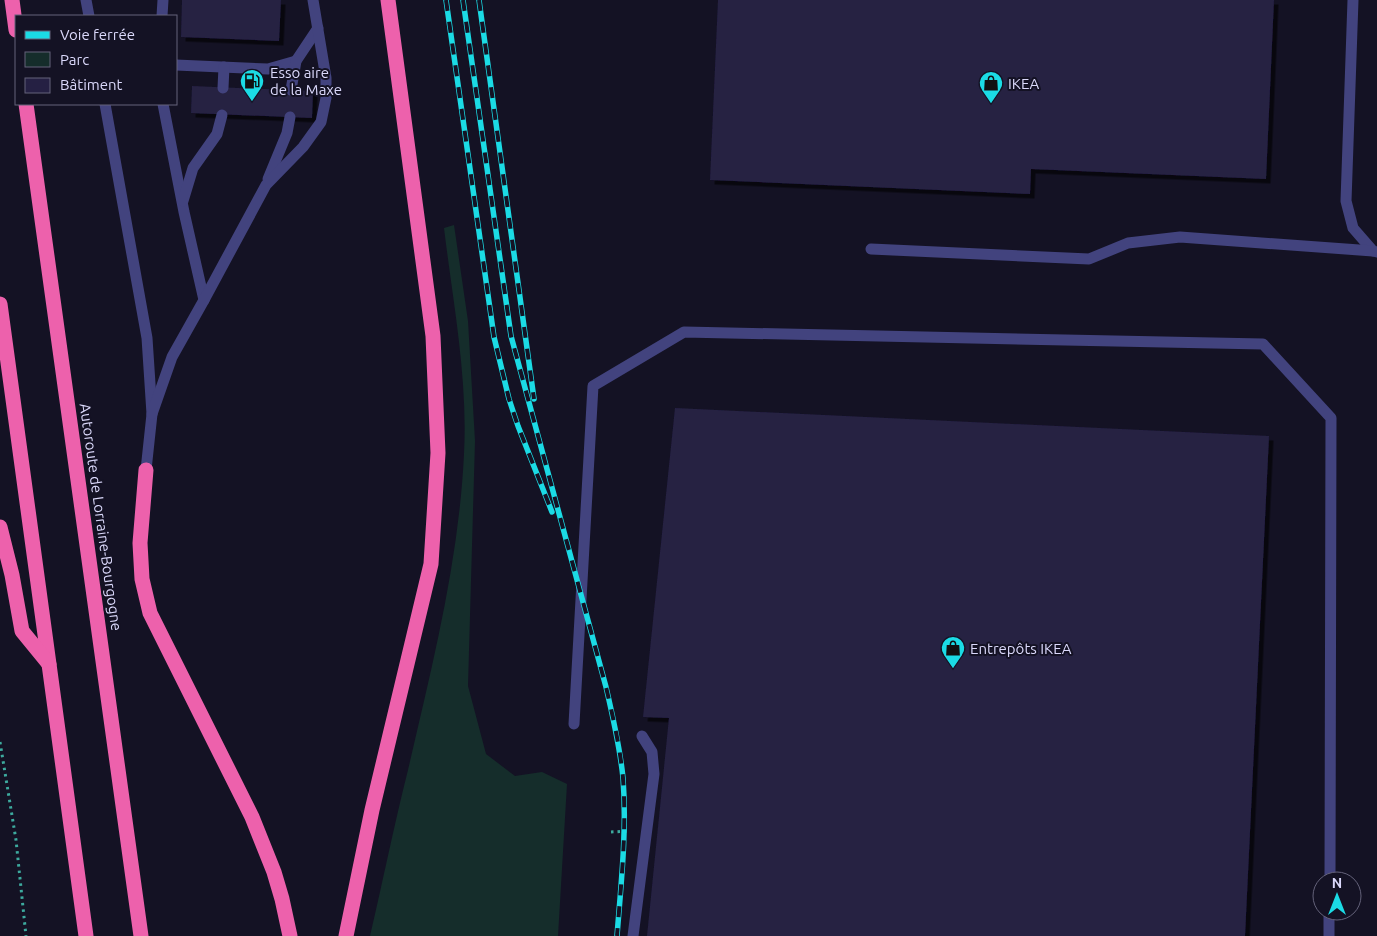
<svg xmlns="http://www.w3.org/2000/svg" width="1377" height="936" viewBox="0 0 1377 936" font-family="Ubuntu,sans-serif">
  <defs>
    <filter id="shadow"><feDropShadow dx="4.5" dy="4.5" stdDeviation="0" flood-color="#0009"/></filter>
  </defs>
  <rect width="100%" height="100%" fill="#141224"/>
  <path fill="#152d2b" d="M454 225 468 321 475 441 468 686 486 754 515 776 542 772 567 784 558 936H370C383 881 394 825 408 770 432 666 459 561 464 454 468 378 453 303 444 228Z"/>
  <g fill="#252043" filter="url(#shadow)">
    <path d="M182 0H281L279 41 181 37Z"/>
    <path d="M718 0H1274L1266 179 1031 169 1030 194 710 180Z"/>
    <path d="M192 86 313 91 312 118 191 113Z"/>
    <path d="M675 408 1269 436 1245 936H647L669 718 643 717Z"/>
  </g>
  <g fill="none" stroke-linecap="round" stroke-linejoin="round">
    <g stroke="#3daa9e" stroke-width="3" stroke-dasharray="2.5 4" stroke-linecap="butt">
      <path d="M0 742 16 840 26 936"/>
      <path d="M611 832 630 831"/>
    </g>
    <g stroke="#42437e" stroke-width="11">
      <path d="M86 0 89 16"/>
      <path d="M1353 0 1346 201 1353 228 1373 251 1377 252"/>
      <path d="M162 16 163 0"/>
      <path d="M176 65 268 69 296 61"/>
      <path d="M223 88 224 67"/>
      <path d="M291 90 296 61 318 28"/>
      <path d="M105 104 147 338 152 414 146 470"/>
      <path d="M163 104 184 212 204 300"/>
      <path d="M268 179 287 133 290 117"/>
      <path d="M183 201 193 168 217 134 222 115"/>
      <path d="M871 249 1089 259 1128 243 1180 237 1373 251"/>
      <path d="M152 414 172 357 204 300 266 185 303 147 321 122 326 98V78L313 0"/>
      <path d="M574 724 593 386 684 332 1263 344 1331 418 1330 881"/>
      <path d="M633 936 654 774 652 752 642 736"/>
      <path d="M1329 936V911"/>
    </g>
    <g stroke="#ed61ac" stroke-width="15">
      <path d="M12 0 16 30"/>
      <path d="M26 104 141 936"/>
      <path d="M0 304 86 936"/>
      <path d="M146 470 140 543 142 579 150 613 252 817 274 872 282 899 290 936"/>
      <path d="M0 527 12 575 22 631 49 664"/>
      <path d="M346 936 372 810 431 564 438 453 433 336 388 0"/>
    </g>
    <g stroke="#1bdbe5" stroke-width="5.5">
      <g id="rail">
        <path d="M446 0 494 337 509 399 518 426 552 512"/>
        <path d="M463 0 511 336 606 687C613 717 620 747 623 778 627 831 621 884 617 936"/>
        <path d="M479 0 534 399"/>
      </g>
    </g>
    <use href="#rail" stroke="#141224" stroke-width="4" stroke-dasharray="11" stroke-linecap="butt"/>
  </g>
  <defs>
    <g id="fuel-pin" transform="scale(1.25)"><path d="M0 17L-7.5 6A9.5 9.5 0 1 1 7.5 6Z" fill="#1bdbe5" stroke="#141224"/><path d="M-5.5-6h7V0h2V4h1.3V-2.5L3-4.5l.8-.8L6-3V5H2.5V1h-1V6h-7ZM-4.2-4.7v3.2H.2V-4.7Z" fill="#111"/></g>
    <g id="shop-pin" transform="scale(1.25)"><path d="M0 17L-7.5 6A9.5 9.5 0 1 1 7.5 6Z" fill="#1bdbe5" stroke="#141224"/><path d="M-5-2.5h2.3a2.7 3.5 0 0 1 5.4 0H5L5.5 6h-11ZM-1.5-2.5h3a1.5 2.3 0 0 0-3 0Z" fill="#111"/></g>
  </defs>
  <g fill-rule="evenodd">
    <use href="#fuel-pin" x="252" y="81"/>
    <use href="#shop-pin" x="991" y="83"/>
    <use href="#shop-pin" x="953" y="648"/>
  </g>
  <g text-anchor="middle" dominant-baseline="central" stroke-width="4" stroke-linejoin="round" paint-order="stroke">
    <g font-size="15" fill="#dbd9fb" stroke="#141224" text-anchor="start">
      <text x="270" y="72">Esso aire<tspan x="270" dy="17">de la Maxe</tspan></text>
      <text x="1008" y="83">IKEA</text>
      <text x="970" y="648">Entrepôts IKEA</text>
    </g>
    <g font-size="15" fill="#dbd9fb" stroke="#141224">
      <text transform="translate(101 517) rotate(82)">Autoroute de Lorraine-Bourgogne</text>
    </g>
  </g>
  <rect x="15" y="15" width="162" height="90" fill="#141224" stroke="#64627a"/>
  <rect x="25" y="31" width="25" height="8" fill="#1bdbe5" stroke="#64627a"/>
  <text x="60" y="40" font-size="15" fill="#dbd9fb">Voie ferrée</text>
  <rect x="25" y="52" width="25" height="15" fill="#152d2b" stroke="#64627a"/>
  <text x="60" y="65" font-size="15" fill="#dbd9fb">Parc</text>
  <rect x="25" y="78" width="25" height="15" fill="#252043" stroke="#64627a"/>
  <text x="60" y="90" font-size="15" fill="#dbd9fb">Bâtiment</text>
  <g transform="translate(1337 896)"><circle r="24" fill="#141224" stroke="#64627a"/>
  <path d="M0-4L9 19L0 12L-9 19Z" fill="#1bdbe5"/>
  <text y="-8" font-size="14" font-weight="bold" text-anchor="middle" fill="#dbd9fb">N</text>
  </g>
</svg>
